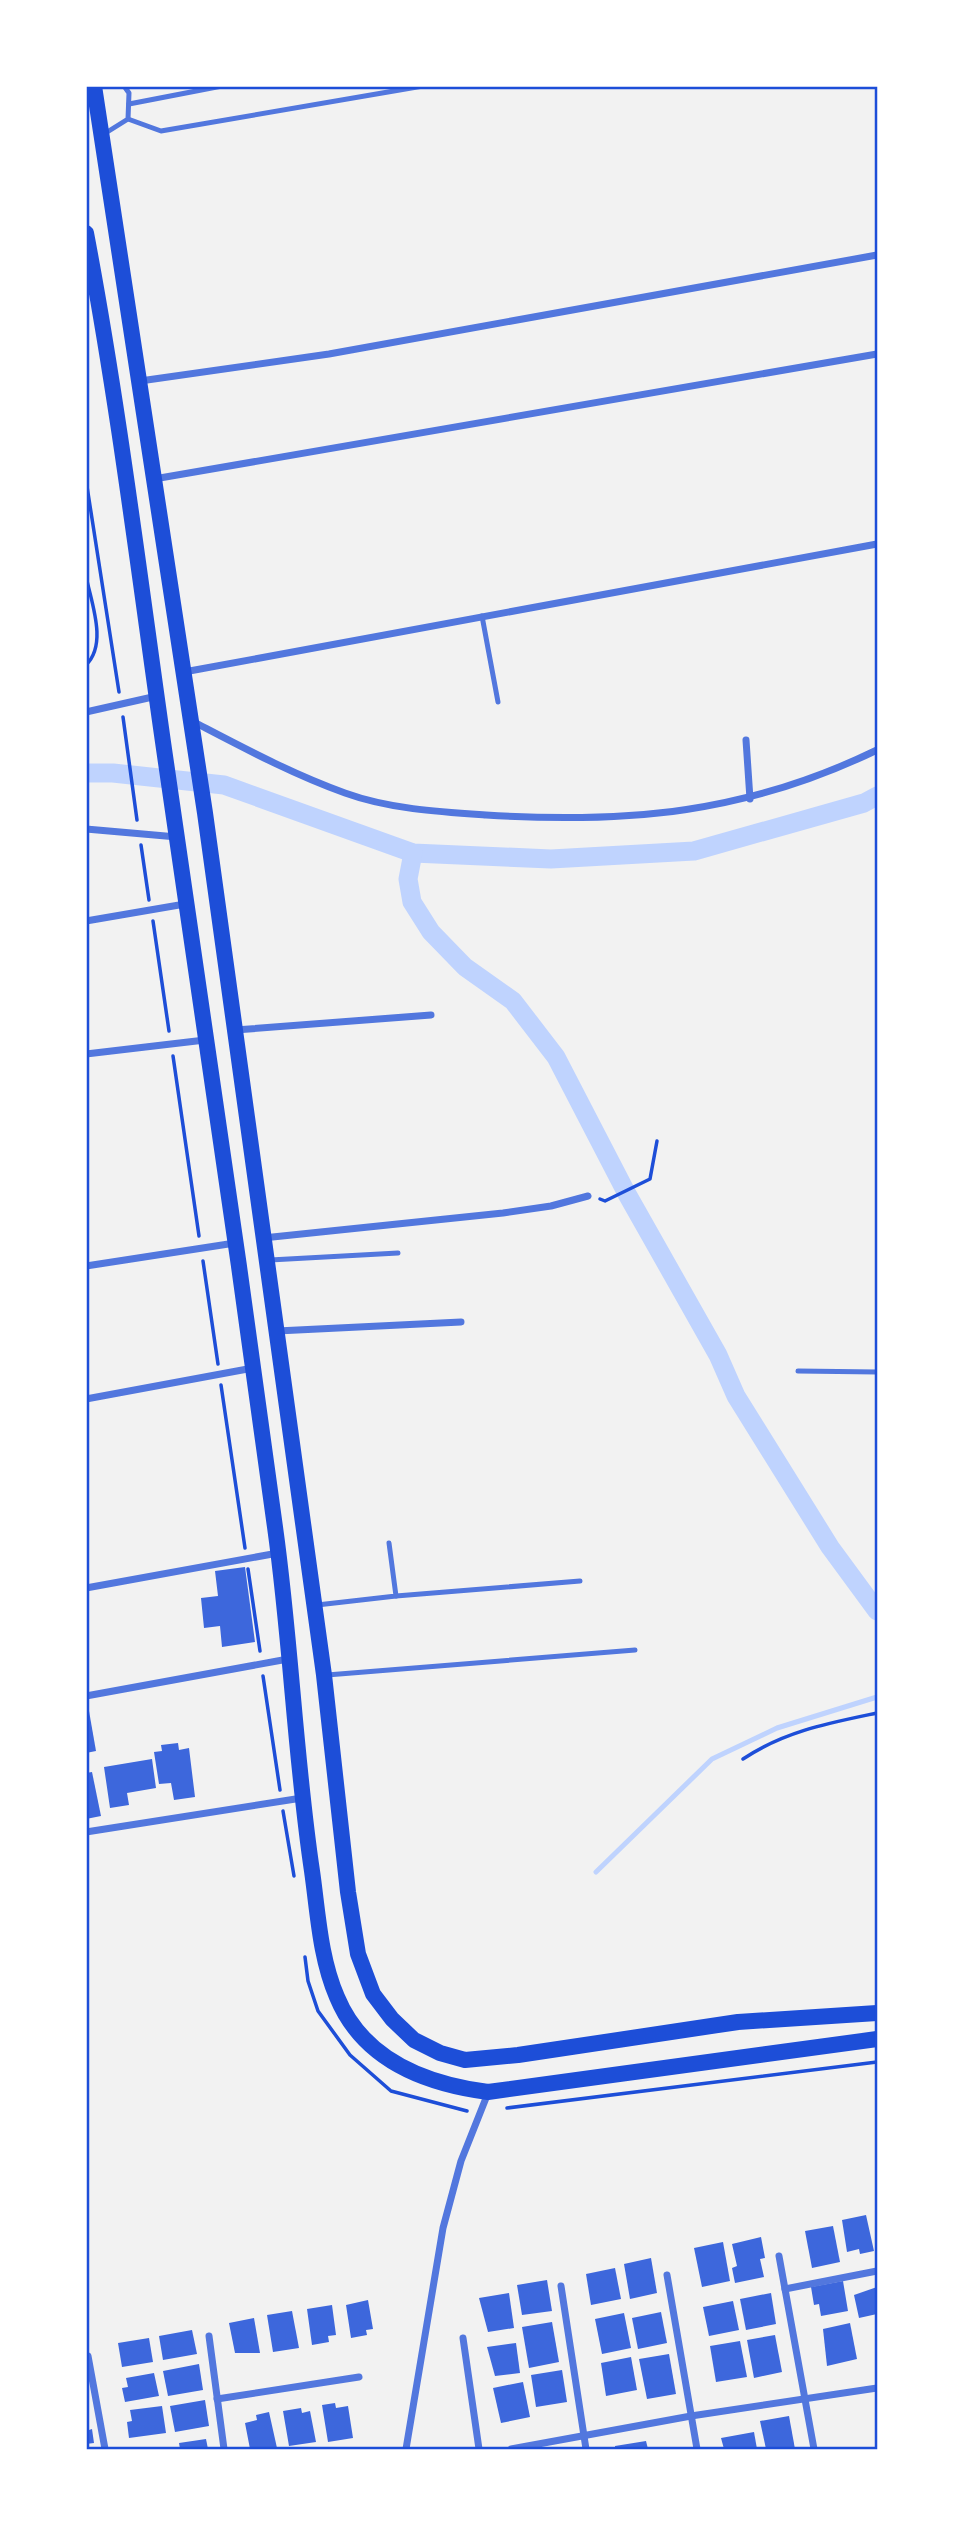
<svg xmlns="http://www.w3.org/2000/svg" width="963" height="2535" viewBox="0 0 963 2535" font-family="'Open Sans',sans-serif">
  <rect width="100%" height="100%" fill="#f2f2f2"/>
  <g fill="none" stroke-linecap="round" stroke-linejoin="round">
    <path stroke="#bfd3fe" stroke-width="5" d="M596 1872 712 1759 777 1728 877 1697"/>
    <g stroke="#bfd3fe" stroke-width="19">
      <path d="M86 773H113L224 785 413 853 551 859 694 851 864 803 877 796"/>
      <path d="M413 853 408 879 412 902 431 932 465 967 513 1001 556 1057 627 1194 718 1355 736 1396 830 1547 877 1611"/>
    </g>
  </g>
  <g fill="#3d67dc">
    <path d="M245 1567 255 1642 222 1647 220 1626 204 1628 201 1598 218 1596 215 1571Z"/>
    <path d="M86 1711H89L96 1751 86 1753Z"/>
    <path d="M178 1743 179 1750 189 1748 195 1797 174 1800 171 1783 159 1784 154 1752 162 1751 161 1745Z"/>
    <path d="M152 1759 156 1788 127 1793 129 1805 110 1808 104 1767Z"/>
    <path d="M92 1772 101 1816 86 1819V1773Z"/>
    <path d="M866 2215 874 2251 860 2254 859 2249 847 2252 842 2220Z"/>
    <path d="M833 2226 840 2262 812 2268 805 2231Z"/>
    <path d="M761 2237 765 2258 760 2259 764 2277 735 2283 732 2268 737 2266 732 2244Z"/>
    <path d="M723 2242 730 2281 702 2287 694 2248Z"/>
    <path d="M651 2258 657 2293 630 2299 624 2264Z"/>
    <path d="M615 2268 621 2299 591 2305 586 2274Z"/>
    <path d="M547 2280 552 2311 522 2315 517 2285Z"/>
    <path d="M843 2281 848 2311 821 2316 819 2304 814 2305 811 2287Z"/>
    <path d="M877 2287V2314L859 2318 854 2295Z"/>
    <path d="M509 2293 514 2328 488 2332 479 2298Z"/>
    <path d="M771 2293 776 2324 746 2330 740 2299Z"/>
    <path d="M368 2300 373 2329 366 2330 367 2335 351 2338 346 2305Z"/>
    <path d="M733 2301 739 2330 709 2336 703 2307Z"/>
    <path d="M332 2305 336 2335 328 2336 329 2342 312 2345 307 2309Z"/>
    <path d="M292 2311 299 2348 273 2352 267 2315Z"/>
    <path d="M661 2312 667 2343 638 2349 632 2318Z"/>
    <path d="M624 2313 631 2348 602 2354 595 2319Z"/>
    <path d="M254 2318 260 2353H235L229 2323Z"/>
    <path d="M552 2322 559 2362 529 2368 522 2327Z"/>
    <path d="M850 2323 857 2359 827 2366 823 2329Z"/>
    <path d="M192 2330 197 2354 163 2360 159 2336Z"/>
    <path d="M775 2335 782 2372 754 2378 747 2340Z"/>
    <path d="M149 2338 153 2362 122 2367 118 2343Z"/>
    <path d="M740 2341 747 2377 716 2382 710 2346Z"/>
    <path d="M516 2343 520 2373 495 2376 487 2347Z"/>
    <path d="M669 2354 676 2394 647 2399 639 2359Z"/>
    <path d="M631 2357 637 2390 606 2396 601 2363Z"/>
    <path d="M199 2364 203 2390 168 2396 163 2371Z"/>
    <path d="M562 2370 567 2402 536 2407 531 2375Z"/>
    <path d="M154 2373 159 2396 125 2402 122 2388 128 2387 126 2378Z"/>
    <path d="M523 2382 530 2417 501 2423 493 2388Z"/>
    <path d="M205 2400 209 2426 175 2432 170 2406Z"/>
    <path d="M335 2403 336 2408 348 2406 353 2438 328 2442 322 2405Z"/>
    <path d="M162 2406 166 2433 129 2438 127 2422 132 2421 130 2410Z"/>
    <path d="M301 2408 302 2413 310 2411 316 2442 289 2446 283 2411Z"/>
    <path d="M269 2412 277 2448 250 2449 245 2423 257 2420 256 2415Z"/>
    <path d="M789 2416 795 2449H766L760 2421Z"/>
    <path d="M86 2419 89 2430 92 2429 94 2443 86 2444Z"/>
    <path d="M754 2432 757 2449H724L721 2438Z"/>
    <path d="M206 2439 208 2449H180L179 2443Z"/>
    <path d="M646 2441 648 2449H615V2446Z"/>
  </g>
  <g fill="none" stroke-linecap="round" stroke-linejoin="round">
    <g stroke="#1d4ed8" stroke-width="3.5">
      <path d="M86 480 119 692"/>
      <path d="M86 576C91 602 108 644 86 665"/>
      <path d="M123 717 137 820"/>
      <path d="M141 845 149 900"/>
      <path d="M153 921 169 1031"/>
      <path d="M173 1056 199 1236"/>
      <path d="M600 1199 605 1201 650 1179 657 1141"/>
      <path d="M203 1261 218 1364"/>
      <path d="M221 1385 245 1548"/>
      <path d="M248 1569 260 1651"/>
      <path d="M263 1676 280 1790"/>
      <path d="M743 1759C785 1731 829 1723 877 1713"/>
      <path d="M283 1811 294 1876"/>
      <path d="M305 1957 308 1981 318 2011 350 2055 391 2091 467 2111"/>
      <path d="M507 2108 877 2062"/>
    </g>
    <g stroke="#5277de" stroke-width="5">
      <path d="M129 104 222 86"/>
      <path d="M128 119 161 131 423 86"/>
      <path d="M104 134 128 119 129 93 124 86"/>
      <path d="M482 616 498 702"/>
      <path d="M270 1260 398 1253"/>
      <path d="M798 1371 877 1372"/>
      <path d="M396 1596 580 1581"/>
      <path d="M317 1605 396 1596 389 1543"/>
      <path d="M327 1675 635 1650"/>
    </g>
    <g stroke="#5277de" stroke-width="7">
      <path d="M140 381 329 354 877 255"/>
      <path d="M154 479 877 354"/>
      <path d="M184 672 877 544"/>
      <path d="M86 712 157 696"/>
      <path d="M192 721C242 747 292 774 345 793 389 809 440 812 486 815 629 824 747 813 877 750"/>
      <path d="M746 740 750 799"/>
      <path d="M86 829 177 837"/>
      <path d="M86 921 185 904"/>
      <path d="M235 1030 431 1015"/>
      <path d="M86 1054 205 1040"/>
      <path d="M263 1238 503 1213 551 1206 588 1196"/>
      <path d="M86 1266 235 1243"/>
      <path d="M277 1331 461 1322"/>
      <path d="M86 1399 253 1368"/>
      <path d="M86 1588 278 1553"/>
      <path d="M86 1696 288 1659"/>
      <path d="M86 1832 302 1798"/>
      <path d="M779 2256 814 2449"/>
      <path d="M667 2275 697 2449"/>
      <path d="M561 2286 586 2449"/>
      <path d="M785 2289 877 2271"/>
      <path d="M209 2336 224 2449"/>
      <path d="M463 2338 479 2449"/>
      <path d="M88 2356 105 2449"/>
      <path d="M217 2399 359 2377"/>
      <path d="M406 2449 443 2228 461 2161 488 2093"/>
      <path d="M511 2449 691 2416 877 2388"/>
    </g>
    <g stroke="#1d4ed8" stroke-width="16">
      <path d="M94 86 205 813 324 1675 348 1892 358 1954 373 1994 392 2019 414 2040 440 2053 465 2060 518 2055 738 2022 877 2013"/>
      <path d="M86 233C118 402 139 573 163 742 201 1004 240 1265 275 1527 291 1641 295 1757 312 1871 318 1913 320 1958 337 1997 363 2060 426 2084 488 2092L877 2039"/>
    </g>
  </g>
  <rect width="963" height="2535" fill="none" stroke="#ffffff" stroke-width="175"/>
  <rect x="88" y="88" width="788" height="2360" fill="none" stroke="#1d4ed8" stroke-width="2.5"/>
</svg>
